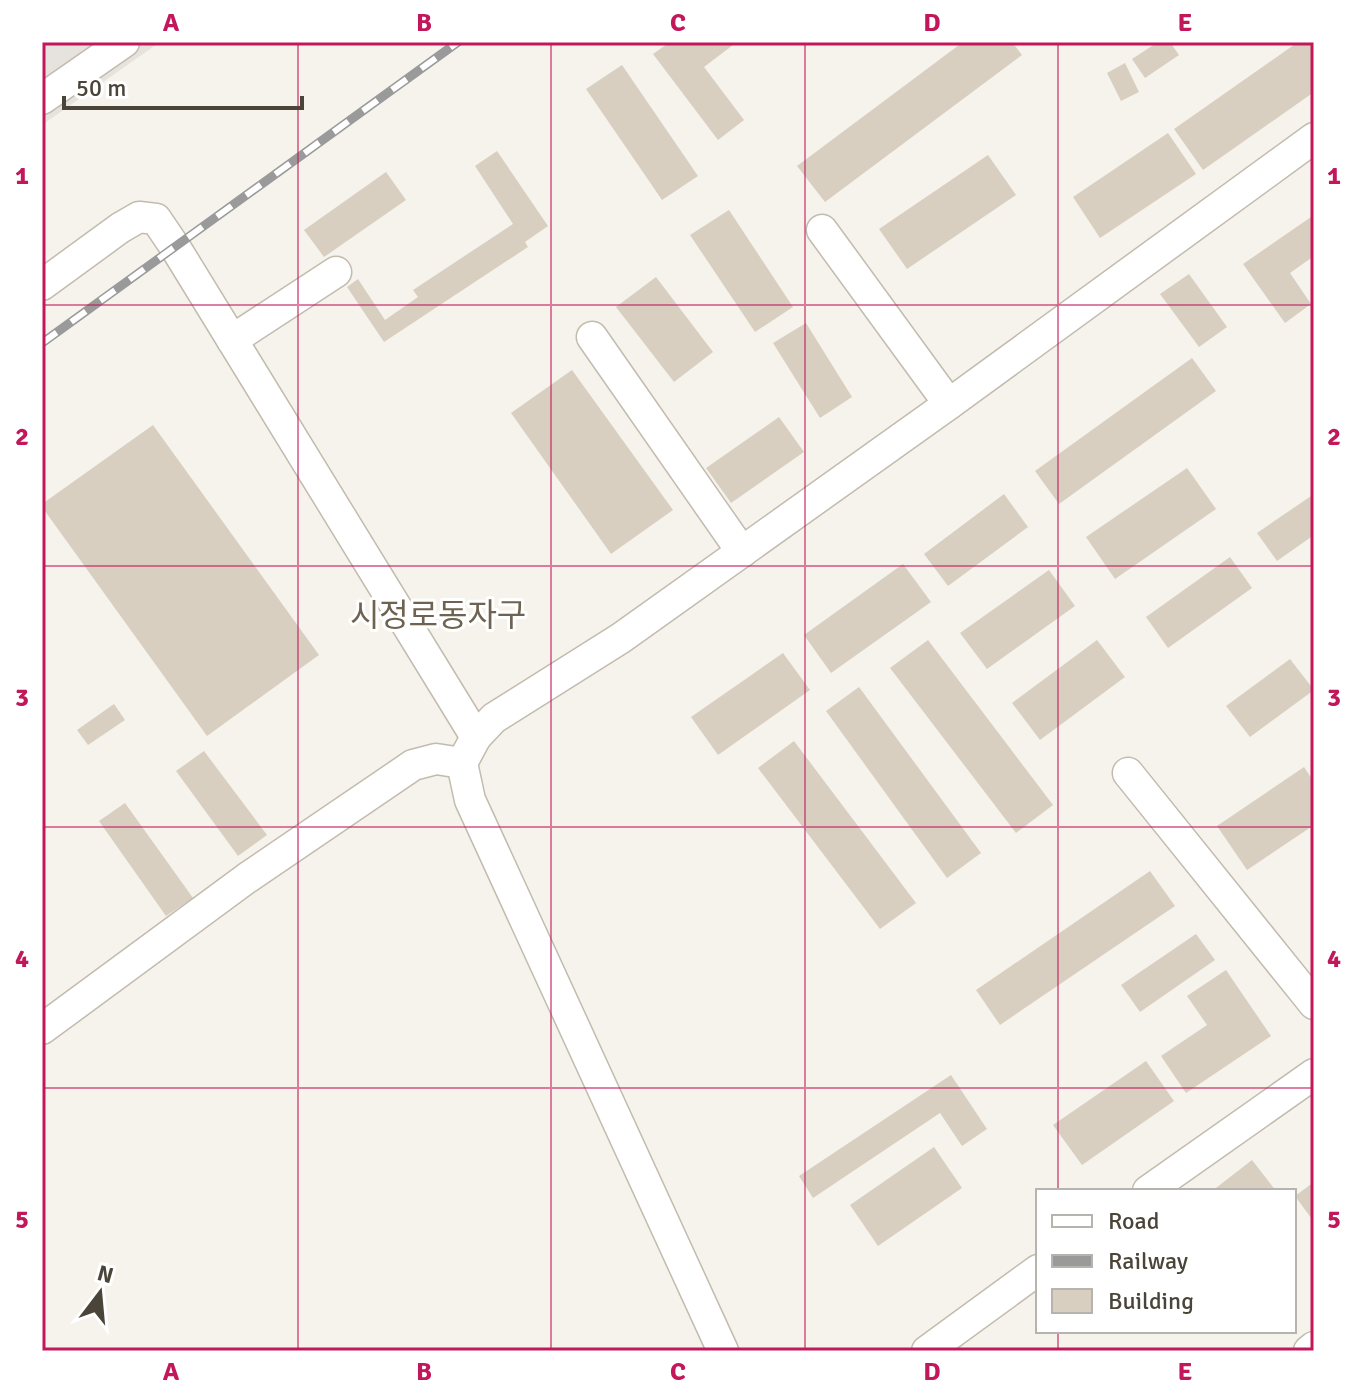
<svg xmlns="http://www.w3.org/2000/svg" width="1356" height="1393" viewBox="0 0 1356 1393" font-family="Signika,'Noto Sans KR',sans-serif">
  <rect width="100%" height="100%" fill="#f6f3ec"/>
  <path fill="#e6e2dd" d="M42 42H160L42 125Z"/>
  <g fill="#d8cfc1">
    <path d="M670 42H737L704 67 744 120 718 140 653 54Z"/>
    <path d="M963 42H1012L1022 55 825 202 797 166Z"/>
    <path d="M1158 42H1170L1179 55 1145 78 1132 59Z"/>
    <path d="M1298 42H1314V92L1203 170 1174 129Z"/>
    <path d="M1125 63 1139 92 1121 101 1107 73Z"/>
    <path d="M622 65 698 176 662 200 586 89Z"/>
    <path d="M1168 133 1196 174 1100 238 1073 197Z"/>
    <path d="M497 151 548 226 525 242 528 247 384 342 347 287 358 279 385 320 418 297 413 290 513 224 475 166Z"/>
    <path d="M988 155 1016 195 907 269 879 229Z"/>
    <path d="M386 172 406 200 324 257 304 230Z"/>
    <path d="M729 210 793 307 755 332 690 235Z"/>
    <path d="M1314 215V256L1290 273 1311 304 1285 323 1243 264Z"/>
    <path d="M1189 274 1227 327 1199 347 1160 294Z"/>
    <path d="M656 277 713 352 674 382 616 307Z"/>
    <path d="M806 323 852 397 820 418 773 343Z"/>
    <path d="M1192 358 1216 391 1059 504 1035 471Z"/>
    <path d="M572 370 673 510 611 554 511 413Z"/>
    <path d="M779 417 804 452 731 503 706 468Z"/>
    <path d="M153 425 319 655 207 736 42 507V504Z"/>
    <path d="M1187 468 1216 509 1115 579 1086 537Z"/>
    <path d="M1004 494 1028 527 948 586 924 554Z"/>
    <path d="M1314 494V535L1277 561 1257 533Z"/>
    <path d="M1230 557 1252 588 1168 648 1146 617Z"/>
    <path d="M903 564 931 602 831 673 804 635Z"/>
    <path d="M1049 570 1075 606 987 669 960 633Z"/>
    <path d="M928 640 1053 805 1016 833 890 668Z"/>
    <path d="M1097 640 1125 677 1040 740 1012 703Z"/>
    <path d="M783 653 810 690 718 755 691 717Z"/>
    <path d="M1290 659 1314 690 1250 737 1226 706Z"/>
    <path d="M859 687 981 853 947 878 826 711Z"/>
    <path d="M114 704 125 720 88 745 77 730Z"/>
    <path d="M794 741 916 903 880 929 758 768Z"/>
    <path d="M204 751 267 835 238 856 176 771Z"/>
    <path d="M1304 767 1314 782V825L1247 870 1217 826Z"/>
    <path d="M125 803 193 898 166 916 99 821Z"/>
    <path d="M1150 871 1175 906 1000 1025 976 990Z"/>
    <path d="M1196 934 1215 960 1140 1012 1121 985Z"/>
    <path d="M1226 970 1271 1036 1186 1093 1161 1056 1207 1025 1187 996Z"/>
    <path d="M1146 1061 1174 1101 1082 1165 1053 1125Z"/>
    <path d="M951 1075 987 1129 962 1146 940 1113 813 1198 799 1176Z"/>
    <path d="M934 1147 962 1188 878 1246 850 1205Z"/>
    <path d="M1252 1160 1276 1191H1212Z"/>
    <path d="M1314 1182V1222L1295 1196Z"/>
  </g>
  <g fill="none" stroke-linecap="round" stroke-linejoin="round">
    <g stroke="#c2bbae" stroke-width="33">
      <g id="minor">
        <path d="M42 99 124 42"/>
        <path d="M822 230 949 404"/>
        <path d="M42 285 120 228 139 217 156 219 175 247 476 737"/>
        <path d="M592 337 742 552"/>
        <path d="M232 340 336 272"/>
        <path d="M1128 773 1314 1004"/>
        <path d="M42 1029 247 878 413 765 436 759 462 763"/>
        <path d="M1148 1191 1314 1074"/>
        <path d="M723 1351 470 800 462 763 476 737 494 718 621 638 949 404 1314 138"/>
        <path d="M927 1351 1038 1270"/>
        <path d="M1309 1351 1314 1347"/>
      </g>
    </g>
    <use href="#minor" stroke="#fff" stroke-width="30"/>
    <g stroke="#9a9a9a" stroke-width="9">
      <path id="rail" d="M42 343 458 42"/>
    </g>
    <use href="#rail" stroke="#fff" stroke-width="6" stroke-dasharray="18" stroke-linecap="butt"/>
  </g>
  <path fill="none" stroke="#c2185b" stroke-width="2" stroke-opacity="0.55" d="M298 42V1351M551 42V1351M805 42V1351M1058 42V1191M42 305H1314M42 566H1314M42 827H1314M42 1088H1314M1058 1331V1351"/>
  <g text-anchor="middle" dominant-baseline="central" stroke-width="6" stroke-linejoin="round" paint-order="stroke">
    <g font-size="32" fill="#6e6250" stroke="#fff">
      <text x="438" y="615">시정로동자구</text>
    </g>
  </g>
  <rect width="1356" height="1393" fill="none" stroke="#ffffff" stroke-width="88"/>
  <rect x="1036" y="1189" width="260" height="144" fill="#ffffff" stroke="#b7b4b0" stroke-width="2"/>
  <rect x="1052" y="1215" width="40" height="12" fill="#ffffff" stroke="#b7b4b0" stroke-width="2"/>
  <text x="1108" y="1229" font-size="24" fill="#4b4439">Road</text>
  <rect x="1052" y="1255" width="40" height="12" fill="#9a9a9a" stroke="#b7b4b0" stroke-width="2"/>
  <text x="1108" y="1269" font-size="24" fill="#4b4439">Railway</text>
  <rect x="1052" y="1289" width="40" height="24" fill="#d8cfc1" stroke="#b7b4b0" stroke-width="2"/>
  <text x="1108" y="1309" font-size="24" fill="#4b4439">Building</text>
  <g transform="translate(100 1293) rotate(16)" stroke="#ffffff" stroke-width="6" paint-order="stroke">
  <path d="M0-6L14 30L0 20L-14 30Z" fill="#4b4439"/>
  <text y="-12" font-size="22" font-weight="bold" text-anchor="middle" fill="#4b4439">N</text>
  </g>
  <path d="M64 96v12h238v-12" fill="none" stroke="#4b4439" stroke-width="4"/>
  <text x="76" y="96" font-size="24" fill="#4b4439" stroke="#ffffff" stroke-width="6" paint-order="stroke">50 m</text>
  <rect x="44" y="44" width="1268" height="1305" fill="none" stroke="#c2185b" stroke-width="3"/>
  <g font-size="26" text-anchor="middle" font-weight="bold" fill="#c2185b">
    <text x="171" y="31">A</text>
    <text x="424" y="31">B</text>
    <text x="678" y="31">C</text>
    <text x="932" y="31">D</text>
    <text x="1185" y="31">E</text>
    <text x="22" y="184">1</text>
    <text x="1334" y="184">1</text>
    <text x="22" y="445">2</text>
    <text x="1334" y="445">2</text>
    <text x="22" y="706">3</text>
    <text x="1334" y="706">3</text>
    <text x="22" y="967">4</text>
    <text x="1334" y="967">4</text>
    <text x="22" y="1228">5</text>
    <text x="1334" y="1228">5</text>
    <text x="171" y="1380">A</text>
    <text x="424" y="1380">B</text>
    <text x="678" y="1380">C</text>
    <text x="932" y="1380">D</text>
    <text x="1185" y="1380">E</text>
  </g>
</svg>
